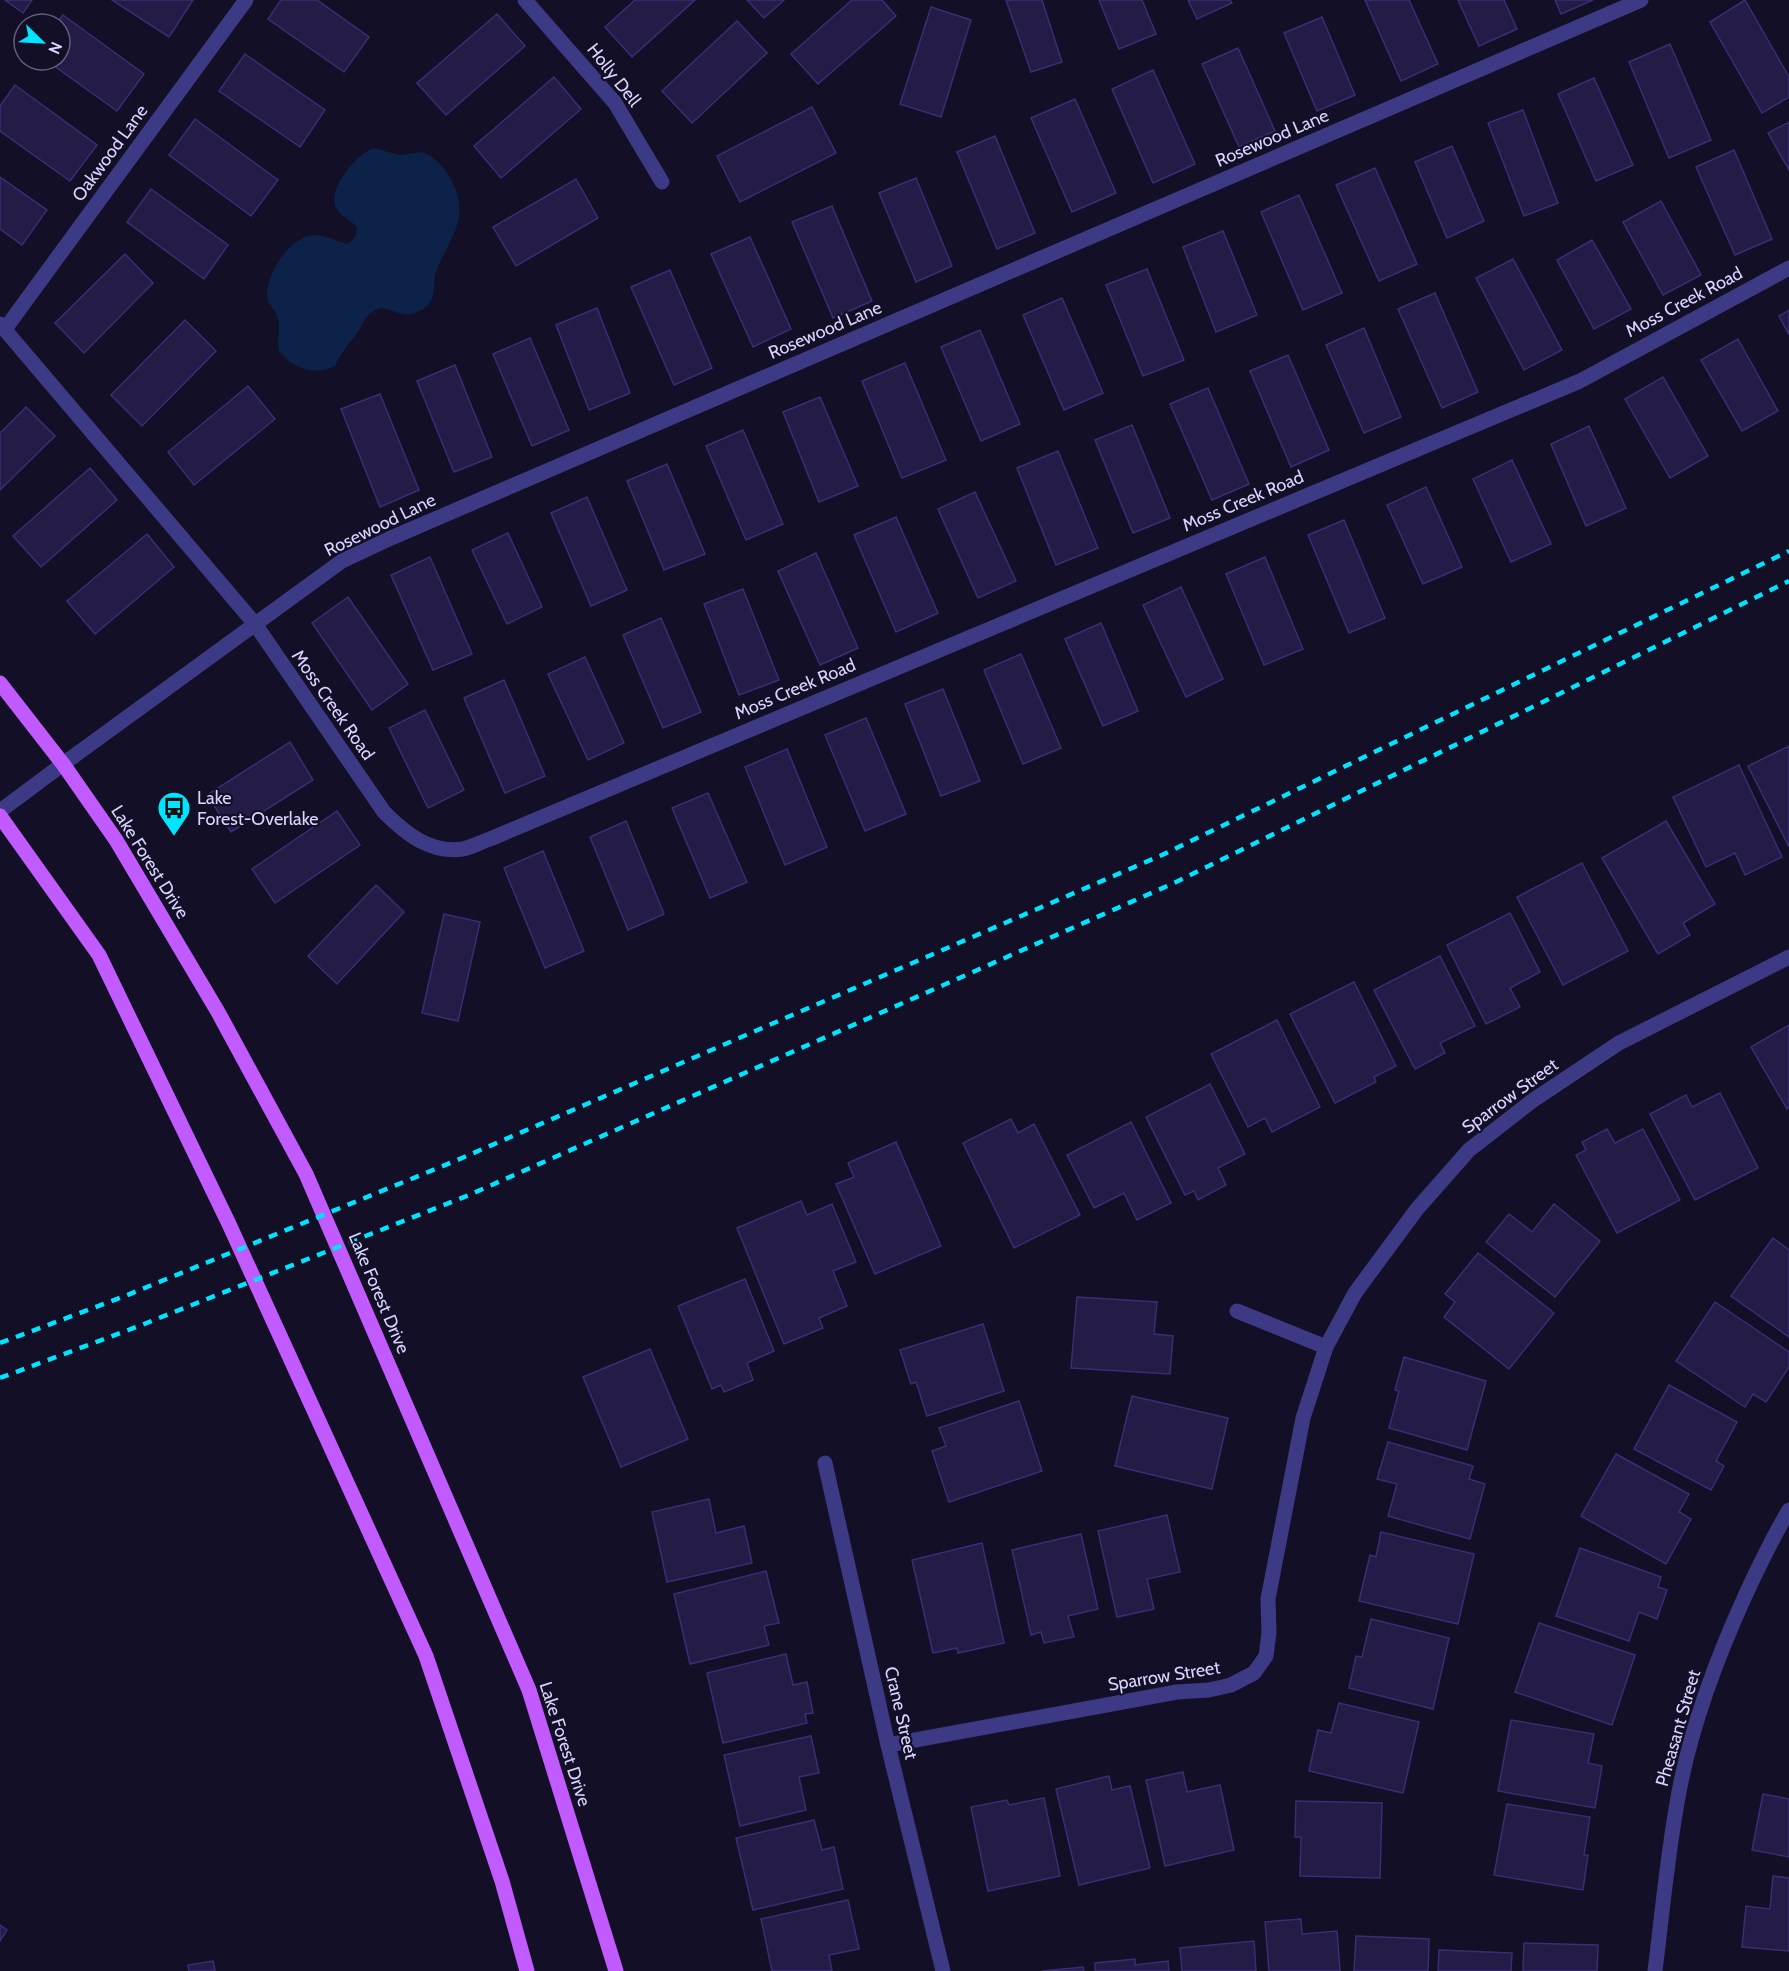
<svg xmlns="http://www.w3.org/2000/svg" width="1789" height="1971" viewBox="0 0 1789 1971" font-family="Cabin,sans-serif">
  <rect width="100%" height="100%" fill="#130f26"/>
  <path fill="#0c2248" d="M374 148 399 155 423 152C448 163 466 198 457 225 452 241 442 256 436 272 432 285 437 301 423 309 403 321 399 310 380 308 359 317 366 324 354 337 344 349 342 353 335 366 314 376 293 369 279 351 277 341 280 329 278 319 276 310 267 305 267 295 267 272 291 235 316 235 326 236 337 241 347 244 354 240 357 236 357 227 351 220 340 216 336 208 327 189 357 153 374 148Z"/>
  <g fill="#241b47" stroke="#3b2d73" stroke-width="1.5">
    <path d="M5 0H32L23 13Z"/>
    <path d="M112 0H193L169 37Z"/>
    <path d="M281 0H317L369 37 344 72 268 19Z"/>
    <path d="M635 0H695L632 57 605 27Z"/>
    <path d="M747 0H784L764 18Z"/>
    <path d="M852 0H882L896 16 818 84 791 54Z"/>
    <path d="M1006 0H1042L1062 62 1031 72Z"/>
    <path d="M1099 0H1142L1156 34 1119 49Z"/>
    <path d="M1188 0H1230L1232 3 1197 19Z"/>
    <path d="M1365 0H1409L1438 64 1401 81Z"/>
    <path d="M1458 0H1504L1517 29 1479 46Z"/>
    <path d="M1555 0H1593L1561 14Z"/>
    <path d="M1745 0 1789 77V97L1762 113 1710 22Z"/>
    <path d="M931 7 971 20 941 117 900 104Z"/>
    <path d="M497 14 525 46 446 115 417 83Z"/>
    <path d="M63 15 144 74 117 111 46 60H60V24H56Z"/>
    <path d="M1322 17 1355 95 1317 111 1284 33Z"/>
    <path d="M737 21 767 53 692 123 662 91Z"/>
    <path d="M1670 44 1711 140 1669 158 1629 62Z"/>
    <path d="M1238 48 1275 131 1239 147 1202 64Z"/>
    <path d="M245 54 325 110 300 147 219 91Z"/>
    <path d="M1153 70 1195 164 1153 183 1112 89Z"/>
    <path d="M554 77 581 109 501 178 474 146Z"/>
    <path d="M1594 78 1633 165 1596 181 1558 94Z"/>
    <path d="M15 85 97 145 70 181 0 131V106Z"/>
    <path d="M1075 99 1116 193 1072 212 1031 118Z"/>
    <path d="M812 107 836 153 740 202 717 156Z"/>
    <path d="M1523 110 1558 203 1524 216 1488 123Z"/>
    <path d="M195 119 278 180 251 216 169 155Z"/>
    <path d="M1789 122V170L1768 133Z"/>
    <path d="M995 136 1035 233 997 249 957 152Z"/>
    <path d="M1452 146 1484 221 1447 238 1415 162Z"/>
    <path d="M1734 150 1772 239 1735 255 1696 167Z"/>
    <path d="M1375 168 1417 264 1379 281 1336 185Z"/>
    <path d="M0 177 47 210 22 245 0 229Z"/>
    <path d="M916 178 952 266 916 282 879 193Z"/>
    <path d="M576 179 598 218 516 266 493 227Z"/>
    <path d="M151 189 228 245 204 279 127 222Z"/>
    <path d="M1299 195 1342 293 1303 310 1261 212Z"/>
    <path d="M1661 201 1701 275 1663 295 1623 222Z"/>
    <path d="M832 206 872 301 833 318 792 222Z"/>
    <path d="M1223 231 1257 315 1216 332 1183 247Z"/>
    <path d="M750 237 791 329 753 347 711 254Z"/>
    <path d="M1592 240 1631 309 1594 329 1557 260Z"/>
    <path d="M125 254 153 283 84 353 55 323Z"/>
    <path d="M1513 259 1562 350 1524 370 1476 278Z"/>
    <path d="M1147 269 1184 360 1143 376 1106 285Z"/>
    <path d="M670 270 712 368 674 385 631 287Z"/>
    <path d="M1435 293 1478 392 1442 408 1398 309Z"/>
    <path d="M1062 298 1103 393 1064 410 1023 315Z"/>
    <path d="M597 308 630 393 589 410 556 325Z"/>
    <path d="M1789 310V335L1779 316Z"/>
    <path d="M185 320 216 351 142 426 111 395Z"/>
    <path d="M1364 328 1401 417 1364 433 1326 345Z"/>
    <path d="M980 330 1020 424 981 441 941 347Z"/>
    <path d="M530 338 569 430 532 446 493 354Z"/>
    <path d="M1738 339 1778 411 1742 431 1701 360Z"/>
    <path d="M1288 355 1329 450 1291 467 1250 371Z"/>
    <path d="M905 363 946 460 902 478 862 381Z"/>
    <path d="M455 365 492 457 454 472 417 381Z"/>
    <path d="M1663 377 1708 456 1670 478 1625 399Z"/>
    <path d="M248 386 275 419 194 485 168 452Z"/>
    <path d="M1208 388 1249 484 1212 500 1170 404Z"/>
    <path d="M380 394 419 490 380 507 341 409Z"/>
    <path d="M820 397 858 486 819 502 783 412Z"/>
    <path d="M26 407 55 436 0 490V433Z"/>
    <path d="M1132 425 1170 518 1133 533 1095 440Z"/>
    <path d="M1589 426 1626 508 1586 526 1551 444Z"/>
    <path d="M743 430 783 524 746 540 706 446Z"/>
    <path d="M1058 451 1098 548 1056 565 1017 468Z"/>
    <path d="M1512 460 1551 544 1511 562 1473 479Z"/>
    <path d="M667 464 705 554 664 570 627 481Z"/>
    <path d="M90 468 117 500 41 567 13 536Z"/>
    <path d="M1426 487 1462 567 1423 584 1387 505Z"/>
    <path d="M975 492 1016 581 978 598 938 509Z"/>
    <path d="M587 497 627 590 591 606 551 513Z"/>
    <path d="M896 517 938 613 896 632 854 535Z"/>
    <path d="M1344 520 1385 618 1349 633 1308 535Z"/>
    <path d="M508 533 542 607 507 624 472 550Z"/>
    <path d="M147 534 174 567 95 634 67 601Z"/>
    <path d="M816 553 858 648 820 665 778 571Z"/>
    <path d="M430 557 472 654 433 670 391 575Z"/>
    <path d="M1265 557 1303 649 1264 665 1226 574Z"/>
    <path d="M1181 587 1223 679 1186 697 1143 605Z"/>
    <path d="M743 589 779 680 739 695 704 604Z"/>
    <path d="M348 597 408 684 372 710 312 623Z"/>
    <path d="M661 618 701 712 663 728 623 635Z"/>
    <path d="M1101 623 1138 711 1103 726 1065 639Z"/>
    <path d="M1021 654 1061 748 1023 764 984 670Z"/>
    <path d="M585 657 624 743 588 760 548 674Z"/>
    <path d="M504 680 545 776 505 793 464 698Z"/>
    <path d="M943 689 980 781 941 796 905 704Z"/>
    <path d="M425 710 464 790 428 808 389 728Z"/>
    <path d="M866 718 906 814 865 831 825 735Z"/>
    <path d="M290 742 313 780 231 832 207 795Z"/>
    <path d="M1789 746V847L1748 766Z"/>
    <path d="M787 749 827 847 785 865 745 767Z"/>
    <path d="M1739 765 1782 857 1745 875 1735 853 1706 867 1673 797Z"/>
    <path d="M708 793 747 882 710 898 672 808Z"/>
    <path d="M337 811 360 845 275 903 252 869Z"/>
    <path d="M626 821 664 914 628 930 590 837Z"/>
    <path d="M1666 821 1715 904 1683 923 1690 935 1658 954 1602 858Z"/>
    <path d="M543 851 584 951 545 968 504 868Z"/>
    <path d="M1582 863 1628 951 1563 985 1517 897Z"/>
    <path d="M376 885 404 912 337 984 308 956Z"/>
    <path d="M1510 913 1540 972 1510 988 1520 1007 1486 1024 1447 945Z"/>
    <path d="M444 914 480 922 458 1021 422 1013Z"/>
    <path d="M1440 956 1475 1026 1440 1043 1445 1053 1415 1069 1374 990Z"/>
    <path d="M1354 982 1396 1066 1374 1077 1376 1082 1335 1103 1290 1014Z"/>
    <path d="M1277 1020 1320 1107 1272 1132 1265 1118 1248 1127 1211 1054Z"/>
    <path d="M1789 1025V1107L1787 1109 1751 1047Z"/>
    <path d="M1210 1084 1245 1154 1218 1168 1226 1185 1198 1200 1194 1191 1185 1195 1146 1117Z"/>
    <path d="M1720 1093 1758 1168 1695 1200 1650 1114 1686 1095 1692 1107Z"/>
    <path d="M1011 1119 1018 1133 1034 1124 1080 1215 1014 1248 963 1143Z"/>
    <path d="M1131 1122 1171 1203 1137 1220 1124 1193 1094 1208 1067 1155Z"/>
    <path d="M1607 1129 1615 1143 1643 1129 1680 1200 1617 1233 1576 1155 1586 1150 1582 1142Z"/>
    <path d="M896 1142 941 1246 875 1274 836 1184 854 1177 848 1163Z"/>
    <path d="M801 1201 807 1215 832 1204 856 1262 833 1271 847 1306 819 1318 823 1328 784 1344 737 1228Z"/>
    <path d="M1554 1204 1600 1241 1555 1297 1486 1242 1509 1214 1532 1232Z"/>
    <path d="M1773 1238 1789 1250V1337L1731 1296Z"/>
    <path d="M1478 1253 1554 1313 1509 1369 1444 1317 1455 1302 1445 1294Z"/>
    <path d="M745 1279 774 1351 747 1363 753 1380 724 1392 721 1385 712 1389 678 1306Z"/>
    <path d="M1077 1297 1157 1302 1154 1334 1173 1336 1170 1374 1071 1368Z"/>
    <path d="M1715 1302 1789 1352V1367L1766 1402 1753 1394 1745 1407 1676 1361Z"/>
    <path d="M983 1324 1004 1391 927 1416 916 1382 911 1384 900 1350Z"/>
    <path d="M650 1349 688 1439 621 1467 583 1377Z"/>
    <path d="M1404 1357 1486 1381 1467 1450 1389 1428 1399 1391 1395 1390Z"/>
    <path d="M1669 1385 1737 1422 1716 1461 1724 1466 1711 1490 1634 1449Z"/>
    <path d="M1132 1396 1228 1418 1212 1489 1115 1466Z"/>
    <path d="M1019 1401 1042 1471 949 1502 932 1451 946 1446 939 1428Z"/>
    <path d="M1388 1442 1473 1466 1469 1479 1485 1484 1470 1539 1388 1516 1397 1484 1377 1479Z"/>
    <path d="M1616 1454 1689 1494 1679 1512 1691 1519 1666 1564 1581 1516Z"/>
    <path d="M709 1499 716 1533 744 1526 752 1563 667 1582 652 1512Z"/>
    <path d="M1167 1515 1180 1572 1147 1579 1154 1609 1117 1617 1098 1531Z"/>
    <path d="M1381 1532 1474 1554 1458 1624 1359 1601 1370 1555 1376 1557Z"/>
    <path d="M1081 1534 1098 1609 1068 1616 1074 1637 1044 1643 1041 1632 1031 1635 1012 1550Z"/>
    <path d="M982 1543 1004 1643 958 1653 957 1648 933 1653 912 1560Z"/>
    <path d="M1580 1548 1661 1577 1658 1587 1667 1590 1657 1619 1639 1612 1629 1641 1556 1616Z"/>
    <path d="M766 1571 779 1623 764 1626 769 1645 690 1664 674 1594Z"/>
    <path d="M1371 1619 1449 1638 1433 1709 1349 1688 1356 1656 1362 1657Z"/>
    <path d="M1539 1623 1635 1655 1612 1725 1515 1692Z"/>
    <path d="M786 1654 793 1685 807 1682 813 1713 805 1714 807 1723 723 1743 707 1673Z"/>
    <path d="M1339 1703 1419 1722 1403 1793 1309 1771 1318 1730 1331 1733Z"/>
    <path d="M1511 1720 1594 1734 1588 1763 1602 1766 1595 1808 1498 1791Z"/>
    <path d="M811 1736 819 1773 799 1777 806 1810 740 1826 724 1755Z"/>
    <path d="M1183 1772 1187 1792 1220 1785 1234 1850 1165 1866 1146 1780Z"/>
    <path d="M1109 1776 1112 1790 1130 1786 1150 1868 1079 1885 1056 1789Z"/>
    <path d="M1763 1794 1789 1799V1857L1752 1850Z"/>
    <path d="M1044 1798 1060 1876 988 1891 971 1807 1007 1800 1009 1805Z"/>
    <path d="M1296 1801 1382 1803 1380 1878 1300 1876 1301 1837H1295Z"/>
    <path d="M1507 1804 1590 1817 1584 1855H1588L1583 1890 1494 1875Z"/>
    <path d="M814 1820 822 1850 834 1847 843 1889 753 1910 736 1838Z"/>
    <path d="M1773 1876 1789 1878V1951L1742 1947 1746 1906 1770 1909Z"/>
    <path d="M848 1900 859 1949 829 1955 832 1971H772L761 1919Z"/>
    <path d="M1301 1919 1302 1934 1337 1931 1340 1971H1269L1265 1922Z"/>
    <path d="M0 1925 7 1930 0 1941Z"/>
    <path d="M1356 1936 1429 1939 1428 1971H1354Z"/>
    <path d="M1254 1941 1256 1971H1182L1180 1948Z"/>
    <path d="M1524 1943 1598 1945 1597 1971H1523Z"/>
    <path d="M1439 1950 1512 1953 1511 1971H1438Z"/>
    <path d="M1135 1959V1965L1168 1961 1169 1971H1095V1963Z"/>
    <path d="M213 1961 215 1971H189L188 1965Z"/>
    <path d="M1083 1967 1084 1971H1042Z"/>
  </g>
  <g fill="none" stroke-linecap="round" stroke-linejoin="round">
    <path stroke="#3d3a85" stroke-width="15" d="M63 764 173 684"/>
    <g stroke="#3d3a85" stroke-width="15">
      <path d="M525 0 615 103 662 182"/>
      <path d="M0 324 255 624 384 812C405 833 430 854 463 849 472 847 481 842 490 839L1580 381 1789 268"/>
      <path d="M5 329 246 0"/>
      <path d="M173 684 342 561 391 538 1641 0"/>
      <path d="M0 811 63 764"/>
      <path d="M1237 1311 1326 1347"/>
      <path d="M825 1463 888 1745 943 1971"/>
      <path d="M888 1745 1177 1692 1209 1690 1231 1685 1254 1673 1266 1656 1269 1633 1268 1599 1303 1418 1326 1347 1355 1293 1417 1209 1469 1150 1532 1101 1619 1043 1789 957"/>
      <path d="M1655 1971C1662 1915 1667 1859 1677 1803 1689 1731 1715 1662 1745 1596 1759 1566 1772 1538 1789 1510"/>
    </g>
    <g stroke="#c25bff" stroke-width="15">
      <path d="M0 683 63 764 116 840 218 1012 306 1174 529 1690 616 1971"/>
      <path d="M0 816 99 955 229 1224 426 1656 502 1881 527 1971"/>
    </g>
    <g stroke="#00e5ff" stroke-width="4.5" stroke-dasharray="9 8" stroke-linecap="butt">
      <path d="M0 1343 125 1296 455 1161 1162 855 1789 551"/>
      <path d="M0 1378 139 1326 469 1195 1174 883 1789 581"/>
    </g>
  </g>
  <defs>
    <g id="bus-pin" transform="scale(1.725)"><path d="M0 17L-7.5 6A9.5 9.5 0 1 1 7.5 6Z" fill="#00e5ff" stroke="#130f26"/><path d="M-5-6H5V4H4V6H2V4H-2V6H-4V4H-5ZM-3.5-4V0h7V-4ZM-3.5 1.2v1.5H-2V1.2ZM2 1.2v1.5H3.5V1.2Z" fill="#111"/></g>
  </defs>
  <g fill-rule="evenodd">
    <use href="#bus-pin" x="174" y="808"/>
  </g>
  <g text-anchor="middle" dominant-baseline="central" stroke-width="4.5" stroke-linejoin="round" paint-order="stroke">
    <g font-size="18" fill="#d9d4ff" stroke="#130f26">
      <text transform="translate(614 75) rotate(52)">Holly Dell</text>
      <text transform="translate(1272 138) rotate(-23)">Rosewood Lane</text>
      <text transform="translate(110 153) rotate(-54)">Oakwood Lane</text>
      <text transform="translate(1684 302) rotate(-28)">Moss Creek Road</text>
      <text transform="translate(825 330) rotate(-23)">Rosewood Lane</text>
      <text transform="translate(1243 501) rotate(-23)">Moss Creek Road</text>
      <text transform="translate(380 525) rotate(-26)">Rosewood Lane</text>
      <text transform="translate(795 689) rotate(-23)">Moss Creek Road</text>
      <text transform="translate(333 705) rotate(55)">Moss Creek Road</text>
      <text transform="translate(150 862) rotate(58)">Lake Forest Drive</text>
      <text transform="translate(1510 1096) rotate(-36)">Sparrow Street</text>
      <text transform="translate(379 1293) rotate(67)">Lake Forest Drive</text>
      <text transform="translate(1164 1676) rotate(-9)">Sparrow Street</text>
      <text transform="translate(901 1713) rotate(77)">Crane Street</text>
      <text transform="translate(1678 1728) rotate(-74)">Pheasant Street</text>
      <text transform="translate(565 1744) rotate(72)">Lake Forest Drive</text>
    </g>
    <g font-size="18" fill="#d9d4ff" stroke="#130f26" text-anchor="start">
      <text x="197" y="798">Lake<tspan x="197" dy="21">Forest-Overlake</tspan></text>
    </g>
  </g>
  <g transform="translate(42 42) rotate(114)"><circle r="28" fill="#130f26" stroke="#625e7d" stroke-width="1.5"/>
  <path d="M0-4.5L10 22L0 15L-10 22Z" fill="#00e5ff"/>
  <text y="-9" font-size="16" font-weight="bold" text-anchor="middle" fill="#d9d4ff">N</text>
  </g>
</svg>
